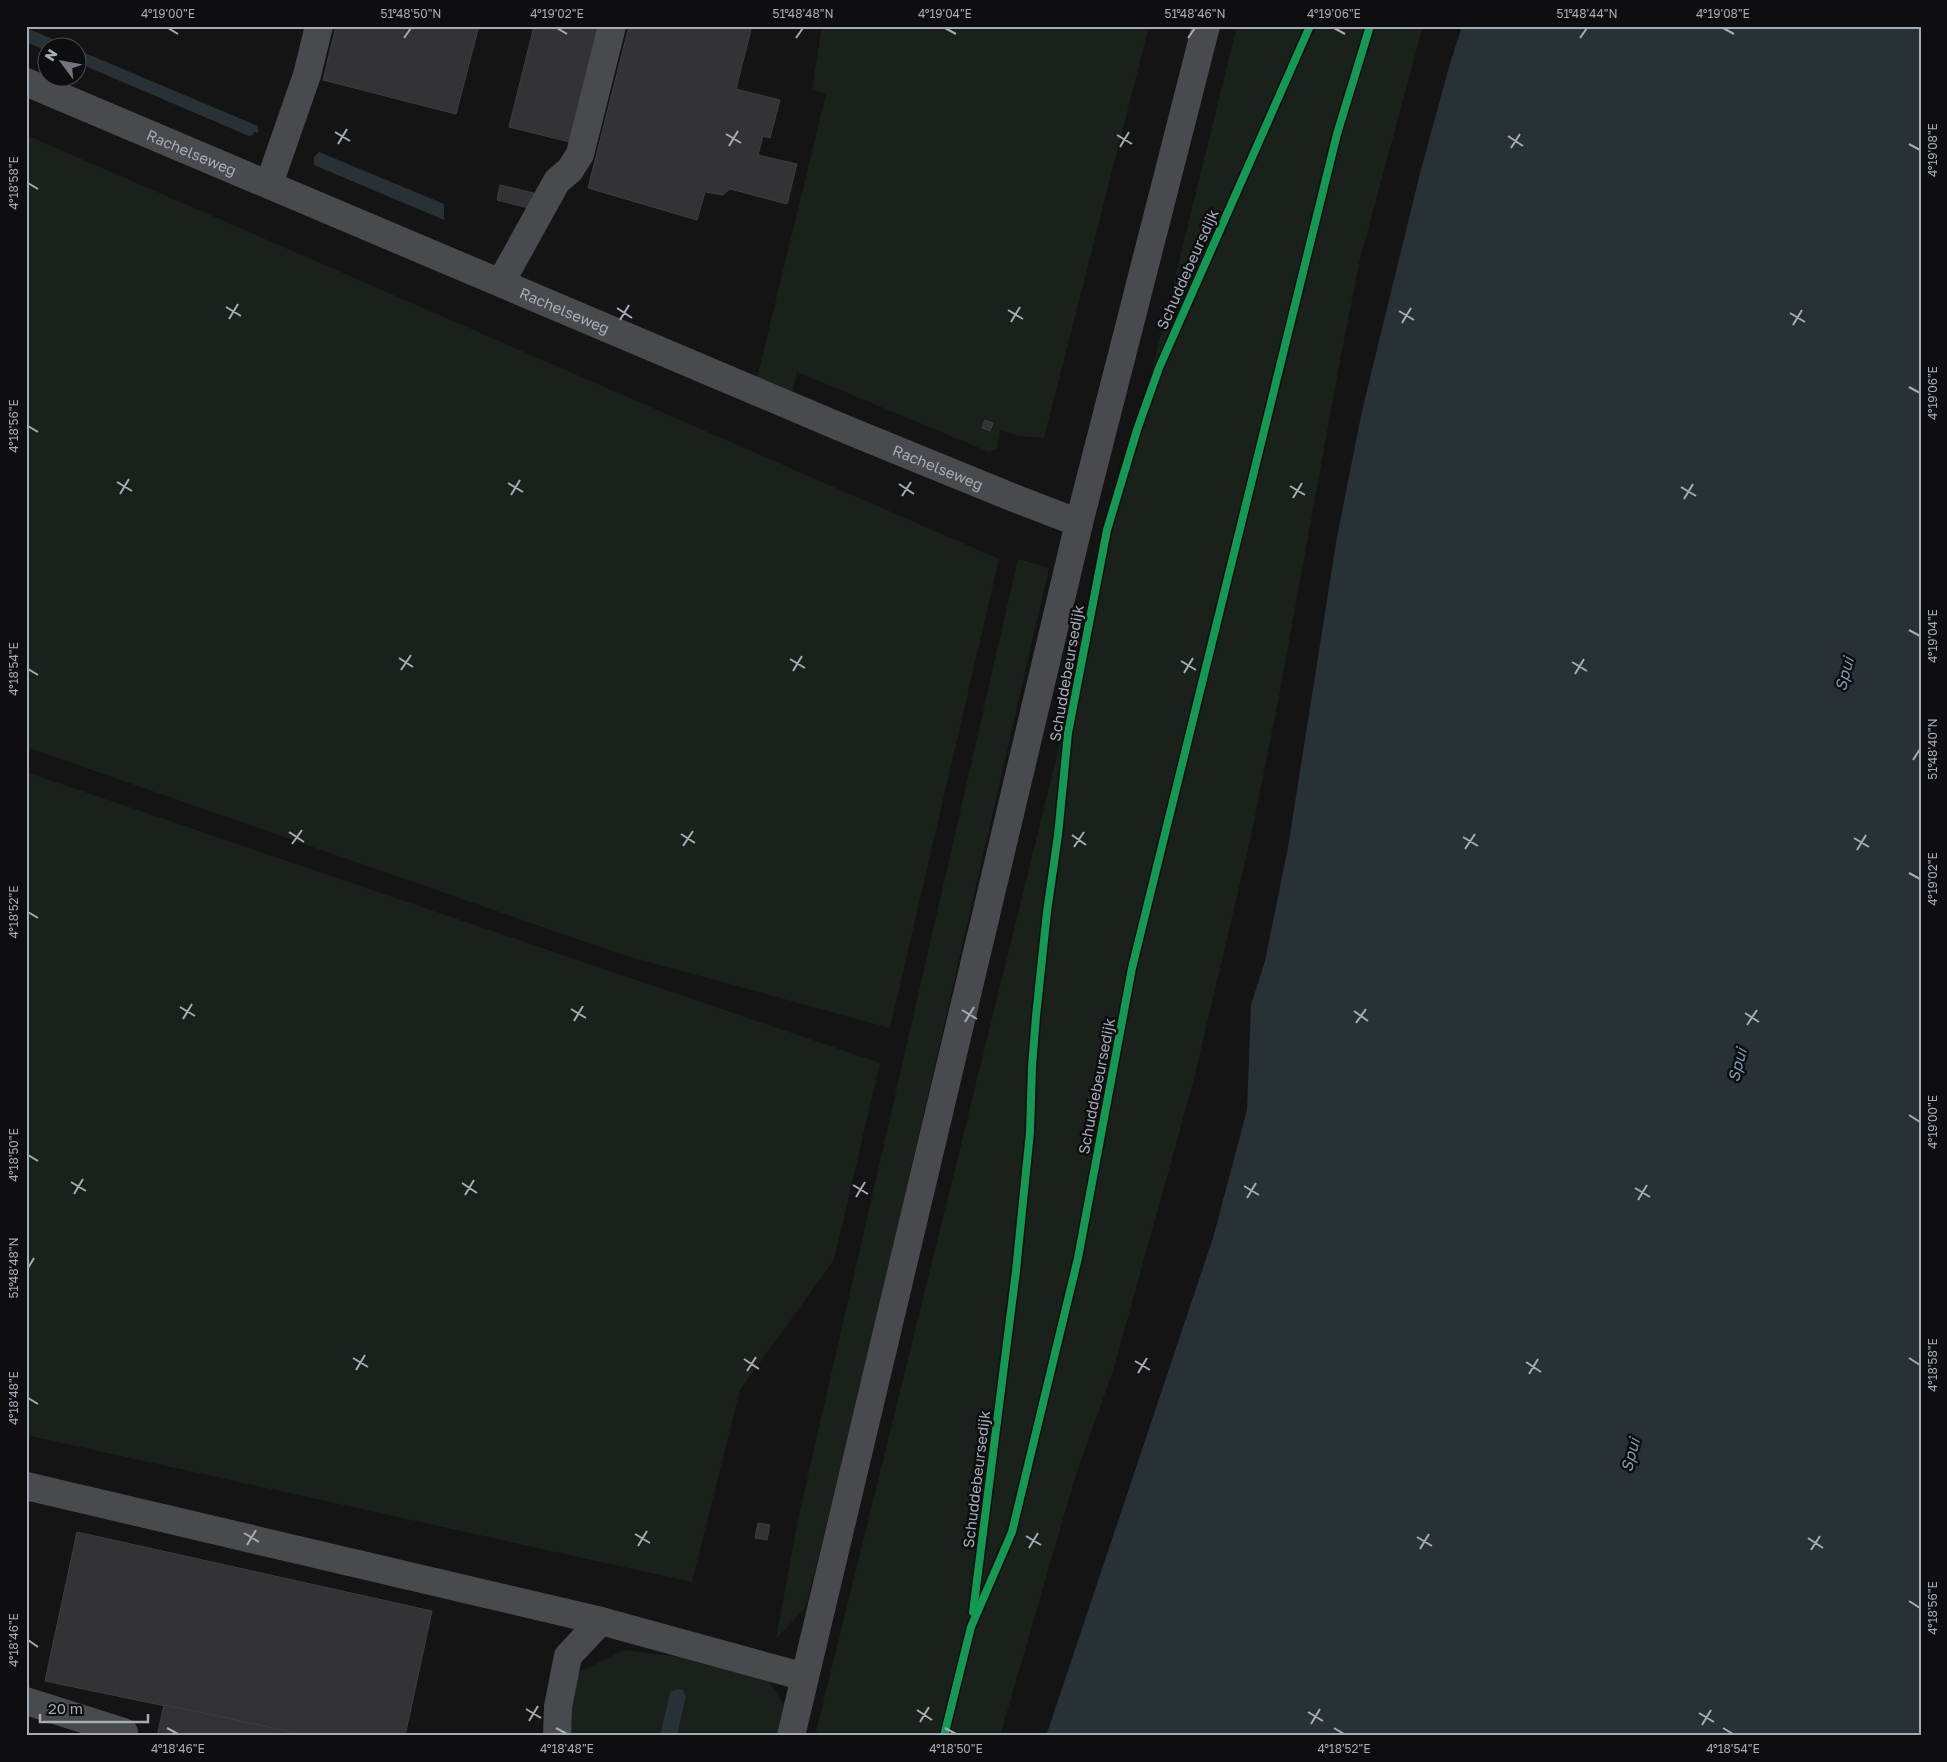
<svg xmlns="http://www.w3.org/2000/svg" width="1947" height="1762" viewBox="0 0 1947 1762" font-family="'Golos Text',sans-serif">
  <rect width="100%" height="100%" fill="#141414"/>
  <g fill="#1a211b">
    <path d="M822 26H1149L1044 438 1019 436 1000 430 997 449 989 452 797 372 791 397 756 382 826 94 812 90Z"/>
    <path d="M1237 26H1423L1360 259 1340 361 1278 702 1250 841 1193 1083 1113 1371 1077 1471 1000 1736H815Z"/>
    <path d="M31 137 999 559 890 1028 623 955 26 747V140Z"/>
    <path d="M1018 559 1049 568 869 1352 806 1607 776 1639 798 1519Z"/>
    <path d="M26 772 880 1063 834 1260 740 1390 692 1582 26 1435Z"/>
    <path d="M624 1650 679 1657 767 1678 784 1705 777 1736H677L686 1697 670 1692 660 1736H559L578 1673Z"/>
  </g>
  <g fill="#283136">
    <path d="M1462 26H1921V1736H1046L1213 1238 1247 1110 1251 1005 1265 961 1288 847 1337 537 1362 411 1420 173 1449 67Z"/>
    <path d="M26 28 72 47 48 48 47 51 26 42Z"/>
    <path d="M78 50 258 126V133L254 132 253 135 249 136 78 63Z"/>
    <path d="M319 152 444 204V220L314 165V157Z"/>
    <path d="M678 1689 683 1690 686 1697 677 1736H660L670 1692Z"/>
  </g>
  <g fill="#333335" stroke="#3c3e40">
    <path d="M336 26H479L456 114 323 80Z"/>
    <path d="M534 26H600L570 142 509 127Z"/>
    <path d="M629 26H752L736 89 780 100 770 138 763 136 758 155 797 164 787 204 730 189 723 195 705 192 697 220 588 188Z"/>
    <path d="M500 185 534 193 529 208 497 200Z"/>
    <path d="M985 420 993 423 990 431 982 428Z"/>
    <path d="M758 1523 770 1525 767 1540 755 1538Z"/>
    <path d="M77 1532 432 1611 405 1736H309L45 1681Z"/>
    <path d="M164 1705 190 1710 309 1736H157Z"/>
  </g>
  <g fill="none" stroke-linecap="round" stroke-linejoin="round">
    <g stroke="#484a4d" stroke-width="28">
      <path id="s1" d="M26 82 845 429 1009 496 1079 523"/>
      <path d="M269 184 307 75 319 26"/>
      <path d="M501 282 557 181 570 170 580 154 612 26"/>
      <path d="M26 1486 601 1621 805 1677"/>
      <path d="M26 1701 124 1732V1736"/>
      <path d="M557 1736 558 1707 568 1656 601 1621"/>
      <path d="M791 1736 1079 523 1206 26"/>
    </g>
    <g stroke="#0e0e10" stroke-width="11">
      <g id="cycleway">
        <path d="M973 1612 1016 1271 1030 1132 1032 1067 1036 1016 1047 912 1058 835 1068 733 1107 530 1137 430 1159 368 1310 26"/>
        <path d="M944 1736 971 1627 1012 1532 1078 1258 1132 968 1337 134 1370 26"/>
      </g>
    </g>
    <use href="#cycleway" stroke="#139951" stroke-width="8"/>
  </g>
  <path fill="none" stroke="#a5acb6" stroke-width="2" d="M168 28 178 34M557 28 567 34M945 28 956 34M1334 28 1345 34M1723 28 1734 34M404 38 411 28M796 38 803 28M1188 38 1195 28M1580 38 1587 28M335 132 350 141M726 134 741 143M1117 135 1132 144M1508 136 1523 146M338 144 347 129M1909 144 1920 150M729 146 738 131M1120 147 1129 132M1511 148 1520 134M28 183 38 189M226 307 241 316M617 308 632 318M1008 310 1023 319M1399 311 1414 320M1790 313 1805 322M229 319 238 304M620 320 629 305M1011 322 1020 307M1402 323 1411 308M1793 325 1802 310M1909 387 1920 393M28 426 38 432M117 482 132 491M508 483 523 492M899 484 914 494M1290 486 1305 495M1681 487 1696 496M120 494 129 479M511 495 520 480M902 496 911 482M1293 498 1302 483M1684 499 1693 484M1909 630 1920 636M399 658 413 667M790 659 805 668M1181 661 1196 670M1572 662 1587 671M28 669 38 675M401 670 411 655M793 671 802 656M1184 673 1193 658M1575 674 1584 659M1913 760 1920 749M289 832 304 842M681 834 695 843M1072 835 1086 845M1463 837 1478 846M1854 838 1869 847M292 844 302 830M683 846 693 831M1074 847 1084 832M1465 849 1475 834M1857 850 1866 835M1909 873 1920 879M28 912 38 918M180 1007 195 1016M571 1009 586 1018M962 1010 977 1019M1354 1011 1368 1021M1745 1013 1759 1022M183 1019 192 1004M574 1021 583 1006M965 1022 974 1007M1356 1023 1366 1009M1747 1025 1757 1010M1909 1115 1920 1122M28 1155 38 1161M71 1182 86 1191M462 1183 477 1193M853 1185 868 1194M1244 1186 1259 1195M1635 1188 1650 1197M74 1194 83 1179M465 1195 474 1180M856 1197 865 1182M1247 1198 1256 1183M1638 1200 1647 1185M28 1268 34 1258M353 1358 368 1367M1909 1358 1920 1365M744 1359 759 1369M1135 1361 1150 1370M1526 1362 1541 1372M356 1370 365 1355M747 1371 756 1357M1138 1373 1147 1358M1529 1374 1538 1359M28 1398 38 1404M244 1533 259 1542M635 1534 650 1543M1026 1536 1041 1545M1417 1537 1432 1546M1808 1538 1823 1548M247 1545 256 1530M638 1546 647 1531M1029 1548 1038 1533M1420 1549 1429 1534M1811 1550 1820 1536M1909 1601 1920 1608M28 1640 38 1647M526 1709 541 1718M917 1710 932 1720M1308 1712 1323 1721M1699 1713 1714 1722M529 1721 538 1706M920 1722 929 1707M1311 1724 1320 1709M1702 1725 1711 1710M167 1728 178 1734M556 1728 567 1734M945 1728 956 1734M1334 1728 1344 1734M1723 1728 1733 1734"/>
  <g text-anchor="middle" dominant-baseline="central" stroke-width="5" stroke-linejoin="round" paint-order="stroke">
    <g font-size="15" fill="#a5acb6" stroke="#0e0e10">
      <text stroke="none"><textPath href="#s1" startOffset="180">Rachelseweg</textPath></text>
      <text transform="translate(1187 269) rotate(-66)">Schuddebeursdijk</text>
      <text stroke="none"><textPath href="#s1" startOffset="585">Rachelseweg</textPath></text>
      <text stroke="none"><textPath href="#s1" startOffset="990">Rachelseweg</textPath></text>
      <text transform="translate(1066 673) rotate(-80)">Schuddebeursedijk</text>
      <text transform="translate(1096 1086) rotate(-79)">Schuddebeursedijk</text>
      <text transform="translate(976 1479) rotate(-83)">Schuddebeursedijk</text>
    </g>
    <g font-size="16" font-style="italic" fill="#7b9eb1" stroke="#0e0e10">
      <text transform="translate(1844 674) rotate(-75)">Spui</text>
      <text transform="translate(1737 1065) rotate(-75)">Spui</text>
      <text transform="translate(1630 1455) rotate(-75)">Spui</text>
    </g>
  </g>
  <rect width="1947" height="1762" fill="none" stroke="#0e0e10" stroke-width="55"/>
  <g transform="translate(62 62) rotate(302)"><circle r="24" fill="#0e0e10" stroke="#4a4d52"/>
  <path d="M0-4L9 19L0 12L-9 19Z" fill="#72777d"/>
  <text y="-8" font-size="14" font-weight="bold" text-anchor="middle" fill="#a5acb6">N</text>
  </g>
  <path d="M40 1714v8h108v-8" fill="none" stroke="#a5acb6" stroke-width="2.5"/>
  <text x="48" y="1714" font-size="15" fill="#a5acb6" stroke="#0e0e10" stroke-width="4" paint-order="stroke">20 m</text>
  <rect x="28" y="28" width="1892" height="1706" fill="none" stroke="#a5acb6" stroke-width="2"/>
  <g font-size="12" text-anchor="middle" fill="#a5acb6">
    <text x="168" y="18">4°19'00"E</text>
    <text x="411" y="18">51°48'50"N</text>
    <text x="557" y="18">4°19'02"E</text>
    <text x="803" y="18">51°48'48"N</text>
    <text x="945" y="18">4°19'04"E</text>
    <text x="1195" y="18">51°48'46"N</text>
    <text x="1334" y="18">4°19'06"E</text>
    <text x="1587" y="18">51°48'44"N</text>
    <text x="1723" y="18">4°19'08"E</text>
    <text transform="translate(1933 150) rotate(-90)" y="4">4°19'08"E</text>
    <text transform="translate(14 183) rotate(-90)" y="4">4°18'58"E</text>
    <text transform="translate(1933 393) rotate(-90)" y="4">4°19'06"E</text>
    <text transform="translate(14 426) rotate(-90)" y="4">4°18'56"E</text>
    <text transform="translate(1933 636) rotate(-90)" y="4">4°19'04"E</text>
    <text transform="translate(14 669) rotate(-90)" y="4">4°18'54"E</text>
    <text transform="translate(1933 749) rotate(-90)" y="4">51°48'40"N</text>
    <text transform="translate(1933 879) rotate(-90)" y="4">4°19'02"E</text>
    <text transform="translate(14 912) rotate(-90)" y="4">4°18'52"E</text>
    <text transform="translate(1933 1122) rotate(-90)" y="4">4°19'00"E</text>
    <text transform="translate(14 1155) rotate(-90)" y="4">4°18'50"E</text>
    <text transform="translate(14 1268) rotate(-90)" y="4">51°48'48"N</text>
    <text transform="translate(1933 1365) rotate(-90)" y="4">4°18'58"E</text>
    <text transform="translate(14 1398) rotate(-90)" y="4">4°18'48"E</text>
    <text transform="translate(1933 1608) rotate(-90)" y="4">4°18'56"E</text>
    <text transform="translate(14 1640) rotate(-90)" y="4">4°18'46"E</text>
    <text x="178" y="1753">4°18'46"E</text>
    <text x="567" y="1753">4°18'48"E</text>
    <text x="956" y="1753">4°18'50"E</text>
    <text x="1344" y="1753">4°18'52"E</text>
    <text x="1733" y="1753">4°18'54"E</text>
  </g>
</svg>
